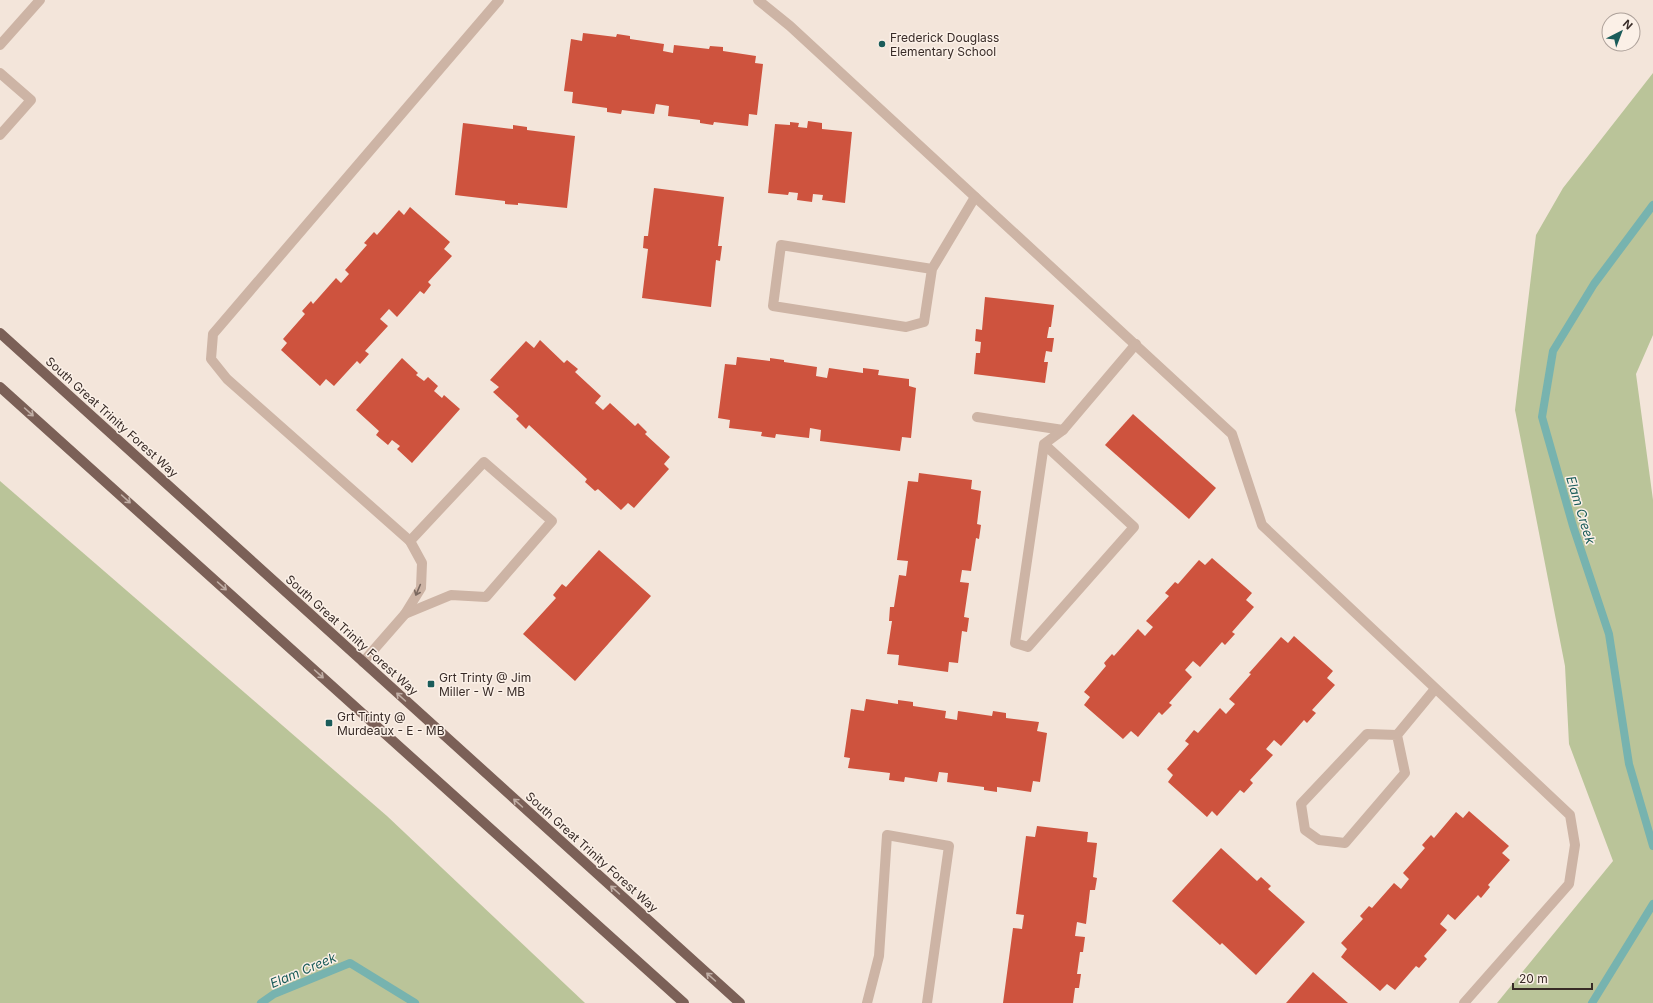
<svg xmlns="http://www.w3.org/2000/svg" width="1653" height="1003" viewBox="0 0 1653 1003" font-family="Inter,sans-serif">
  <rect width="100%" height="100%" fill="#f3e5da"/>
  <g fill="#bac499">
    <path d="M1653 73V335L1636 374 1653 500V1003H1497L1613 861 1569 744 1565 666 1515 410 1536 235 1563 188Z"/>
    <path d="M0 481 387 816 585 1003H0Z"/>
  </g>
  <g fill="none" stroke-linecap="round" stroke-linejoin="round">
    <g stroke="#77b3af" stroke-width="8">
      <path d="M1653 205 1594 284 1553 351 1542 417 1573 526 1609 634 1629 764 1653 846"/>
      <path d="M261 1003 274 994 350 963 415 1003"/>
      <path d="M1592 1003 1653 904"/>
    </g>
  </g>
  <g fill="#ce533e">
    <path d="M583 33 616 37 617 34 630 36V39L664 44 663 51 673 53 674 45 709 49 710 46 723 47V51L756 56 755 63 763 64 757 115 749 114 748 126 714 122 713 125 700 123V120L668 116 669 106 656 104 654 114 622 110 621 114 607 112V108L572 103 573 92 564 91 571 39 582 41Z"/>
    <path d="M808 121 822 123V129L852 132 845 203 822 200 823 195 813 194 812 202 797 200 798 193 789 192 788 195 768 193 775 124 790 125V122L799 123 798 127 807 128Z"/>
    <path d="M463 123 513 129V125L527 127V130L575 136 567 208 518 203V205L505 204V201L455 195Z"/>
    <path d="M654 188 724 197 718 246H722L720 261 716 260 711 307 642 298 648 249 643 248 644 236H648Z"/>
    <path d="M410 207 450 242 444 249 452 256 428 282 431 285 424 294 420 291 397 317 389 309 380 319 388 326 365 351 369 354 360 364 357 361 334 386 326 379 320 386 281 350 287 343 283 339 305 314 302 311 311 301 313 304 336 278 341 283 349 274 345 270 367 245 364 243 374 232 377 235 399 210 404 215Z"/>
    <path d="M985 297 1054 305 1051 327H1049L1047 338H1054L1052 352 1046 351 1044 362H1048L1045 383 974 374 976 353H980L981 342 975 341 976 329 982 330Z"/>
    <path d="M540 340 564 363 567 360 578 369 575 372 601 396 595 403 603 410 610 403 635 426 638 423 647 432 645 434 670 457 664 464 669 469 634 508 628 503 621 510 598 489 595 491 585 482 587 479 529 425 526 429 516 419 519 416 493 392 499 387 490 380 526 341 534 348Z"/>
    <path d="M737 357 770 361V358L784 360V362L817 367 816 376 827 378 829 368 863 373V368L879 370 878 375 909 379V386L916 388 911 438 902 437 900 451 820 441 821 430 810 428 809 438 776 434 775 438 761 436 762 432 729 428 730 420 718 418 725 364 736 365Z"/>
    <path d="M402 358 418 373 416 375 424 381 428 377 438 386 434 391 442 398 444 395 460 409 412 463 397 449 400 446 392 440 388 445 376 435 379 431 356 410Z"/>
    <path d="M1133 414 1216 488 1189 519 1105 445Z"/>
    <path d="M919 473 972 480 971 489 981 491 977 524 981 525 979 539 976 538 971 571 962 570 960 582 969 583 964 617 969 618 967 632 962 631 958 663 949 662 948 672 898 665 899 655 887 654 892 621H889L890 607H894L899 575 906 576 908 561 897 560 908 481 918 482Z"/>
    <path d="M599 550 651 596 575 681 523 634 556 598 553 595 562 584 566 587Z"/>
    <path d="M1212 558 1252 593 1246 600 1254 607 1232 632 1235 634 1225 645 1222 642 1200 667 1193 661 1185 670 1192 677 1169 703 1172 705 1162 715 1159 712 1138 737 1131 731 1123 739 1084 705 1090 697 1084 692 1106 666 1104 663 1112 654 1114 656 1138 629 1145 636 1153 627 1146 621 1169 596 1165 593 1175 582 1178 584 1199 560 1205 565Z"/>
    <path d="M1294 636 1333 671 1327 678 1335 685 1312 710 1316 713 1307 723 1304 720 1281 746 1274 740 1266 749 1273 755 1250 780 1253 783 1244 793 1240 790 1217 816 1212 811 1207 817 1168 782 1173 775 1167 769 1189 744 1185 741 1194 730 1198 733 1220 708 1226 714 1235 704 1229 699 1251 674 1249 673 1281 637 1288 643Z"/>
    <path d="M866 699 898 704V700L913 702V706L946 711 945 718 957 720 958 711 992 716 993 711 1006 713V718L1039 722 1037 731 1047 733 1040 782 1033 781 1031 792 997 787V792L984 790V787L947 782 948 773 939 772 937 782 905 777 904 782 889 780 890 773 848 768 850 758 844 757 851 709 864 711Z"/>
    <path d="M1469 811 1509 846 1502 853 1510 860 1488 885 1490 887 1481 898 1478 895 1455 920 1448 914 1440 924 1447 930 1424 956 1427 959 1419 968 1416 966 1395 990 1387 984 1380 991 1341 957 1347 949 1341 943 1363 919 1360 916 1369 906 1372 908 1394 883 1401 889 1409 879 1403 873 1425 848 1422 845 1431 835 1434 838 1456 812 1463 818Z"/>
    <path d="M1037 826 1088 832 1087 842 1097 843 1093 877 1097 878 1095 890H1090L1086 924 1077 922 1075 936 1085 937 1083 952H1080L1077 974H1081L1079 988H1075L1073 1003H1003L1013 928 1022 929 1024 915 1016 914 1026 836 1035 837Z"/>
    <path d="M1221 848 1257 881 1261 877 1271 886 1268 889 1305 922 1256 975 1222 943 1220 945 1172 901Z"/>
    <path d="M1313 972 1348 1003H1286Z"/>
  </g>
  <g fill="none" stroke-linecap="round" stroke-linejoin="round">
    <g stroke="#cdb4a5" stroke-width="10">
      <path d="M758 0 790 26 1232 434 1262 525 1570 815 1575 845 1569 884 1464 1003"/>
      <path d="M0 45 40 0"/>
      <path d="M0 73 31 100 0 135"/>
      <path d="M932 269 924 322 906 327 773 306 781 245 932 269 975 197"/>
      <path d="M977 417 1063 430 1136 344"/>
      <path d="M1044 444 1015 643 1028 647 1134 527 1044 444 1063 430"/>
      <path d="M405 614 451 595 486 597 552 521 484 462 410 541"/>
      <path d="M363 662 405 614 421 588 422 563 410 541 227 379 211 359 213 334 499 0"/>
      <path d="M1397 735 1405 773 1345 843 1319 840 1305 830 1301 804 1367 734 1397 735 1435 689"/>
      <path d="M867 1003 879 956 887 835 949 846 927 1003"/>
    </g>
    <g stroke="#7b6057" stroke-width="10">
      <path d="M0 333 740 1003"/>
      <path d="M0 387 684 1003"/>
    </g>
  </g>
  <defs><path id="oneway-shaft" d="M-6 0H5M1.5-3L5.5 0L1.5 3" fill="none" stroke-width="1.6" stroke-linecap="round" stroke-linejoin="round"/></defs>
  <g stroke="#c1afa6">
    <use href="#oneway-shaft" transform="translate(29 412) rotate(42)"/>
    <use href="#oneway-shaft" transform="translate(126 499) rotate(42)"/>
    <use href="#oneway-shaft" transform="translate(222 586) rotate(42)"/>
    <use href="#oneway-shaft" transform="translate(319 674) rotate(42)"/>
    <use href="#oneway-shaft" transform="translate(401 697) rotate(-138)"/>
    <use href="#oneway-shaft" transform="translate(518 803) rotate(-138)"/>
    <use href="#oneway-shaft" transform="translate(615 890) rotate(-138)"/>
    <use href="#oneway-shaft" transform="translate(711 977) rotate(-138)"/>
  </g>
  <use stroke="#7b6960" href="#oneway-shaft" transform="translate(418 590) rotate(113)"/>
  <g fill="#1a5c5a" stroke="#fbf0e7" stroke-width="1.5">
    <circle cx="882" cy="44" r="4"/>
    <rect x="427" y="680" width="8" height="8" rx="2"/>
    <rect x="325" y="719" width="8" height="8" rx="2"/>
  </g>
  <g text-anchor="middle" dominant-baseline="central" stroke-width="3" stroke-linejoin="round" paint-order="stroke">
    <g font-size="12" fill="#382b27" stroke="#fbf0e7" text-anchor="start">
      <text x="890" y="37">Frederick Douglass<tspan x="890" dy="14">Elementary School</tspan></text>
      <text x="439" y="677">Grt Trinty @ Jim<tspan x="439" dy="14">Miller - W - MB</tspan></text>
      <text x="337" y="716">Grt Trinty @<tspan x="337" dy="14">Murdeaux - E - MB</tspan></text>
    </g>
    <g font-size="12" fill="#382b27" stroke="#fbf0e7">
      <text transform="translate(112 417) rotate(42)">South Great Trinity Forest Way</text>
      <text transform="translate(352 635) rotate(42)">South Great Trinity Forest Way</text>
      <text transform="translate(592 852) rotate(42)">South Great Trinity Forest Way</text>
    </g>
    <g font-size="13" font-style="italic" fill="#1a5c5a" stroke="#fbf0e7">
      <text transform="translate(1581 510) rotate(73)">Elam Creek</text>
      <text transform="translate(303 970) rotate(-23)">Elam Creek</text>
    </g>
  </g>
  <g transform="translate(1621 32) rotate(42)"><circle r="19" fill="#fbf0e7" stroke="#ada19a"/>
  <path d="M0-3L7 15L0 10L-7 15Z" fill="#1a5c5a"/>
  <text y="-6" font-size="11" font-weight="bold" text-anchor="middle" fill="#382b27">N</text>
  </g>
  <path d="M1513 983v6h79v-6" fill="none" stroke="#382b27" stroke-width="2"/>
  <text x="1519" y="983" font-size="12" fill="#382b27" stroke="#fbf0e7" stroke-width="3" paint-order="stroke">20 m</text>
</svg>
